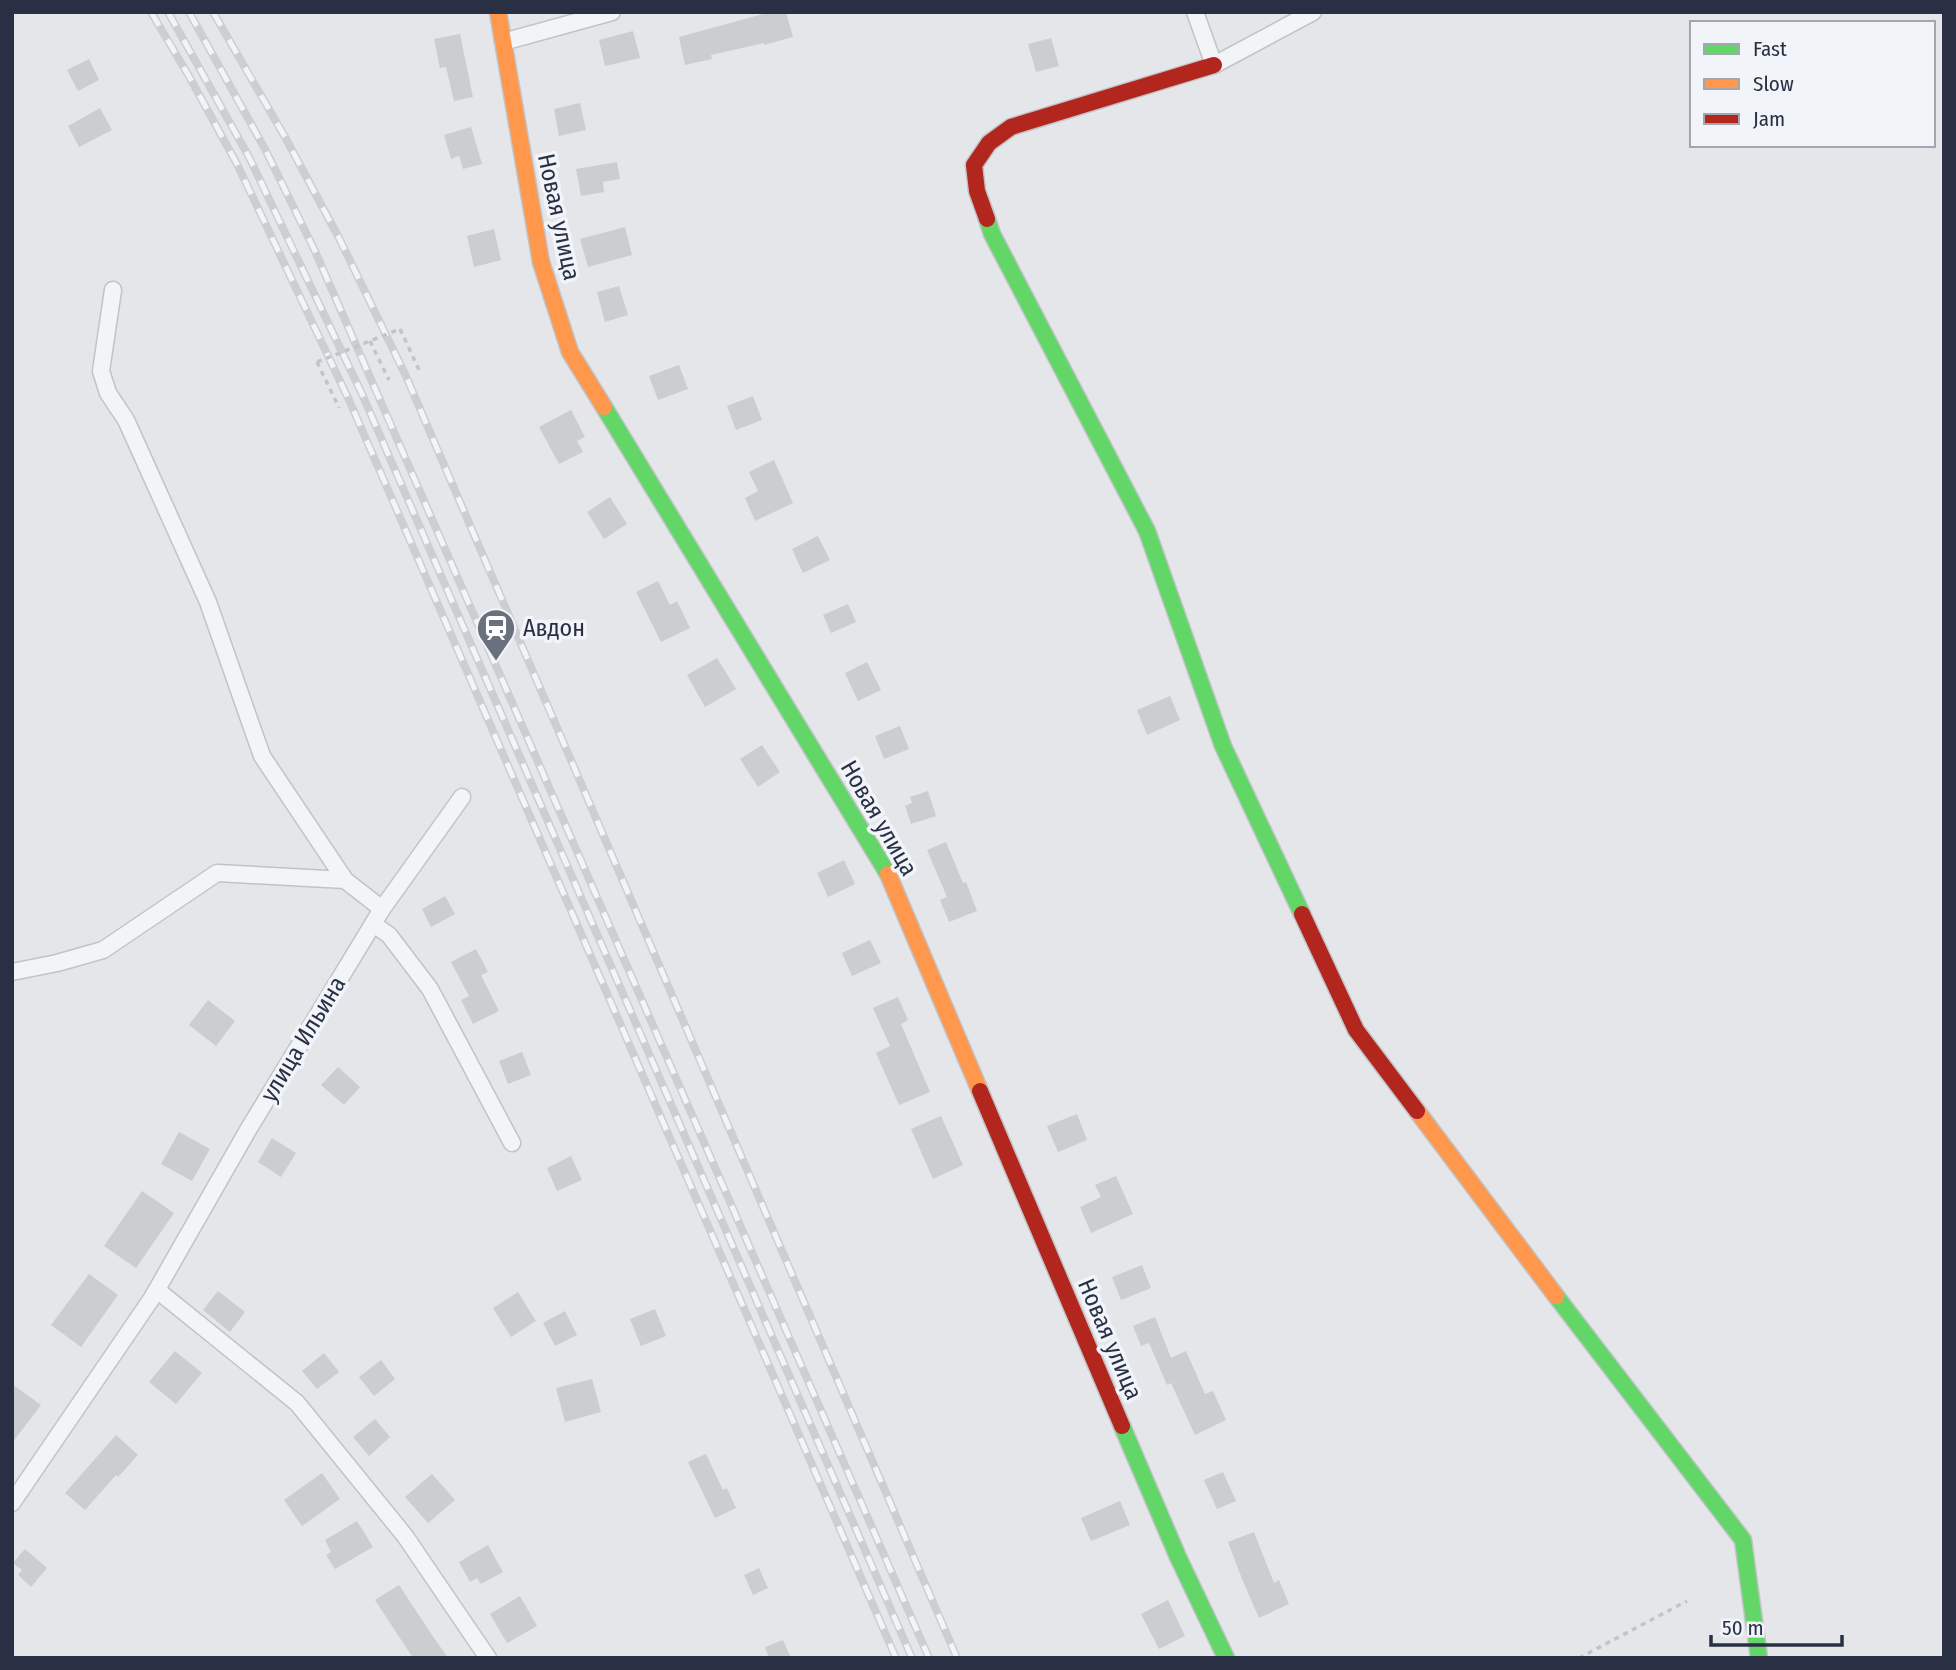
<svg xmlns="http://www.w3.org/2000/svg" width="1956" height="1670" viewBox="0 0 1956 1670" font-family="'Fira Sans Condensed',sans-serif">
  <rect width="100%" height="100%" fill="#e4e6e9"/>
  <g fill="#cbcdd1">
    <path d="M770 12H786L793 37 764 45V43L711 55 712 59 685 65 679 37Z"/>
    <path d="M633 31 640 58 605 66 599 40Z"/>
    <path d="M460 34 473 97 454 101 446 67 440 68 434 39Z"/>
    <path d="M1051 38 1059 66 1036 72 1028 44Z"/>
    <path d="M89 59 99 80 78 91 67 70Z"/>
    <path d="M580 103 586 130 559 136 554 109Z"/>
    <path d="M100 108 112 130 79 147 68 126Z"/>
    <path d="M471 127 482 164 463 169 459 156 451 159 444 135Z"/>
    <path d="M617 162 620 179 603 182 604 192 581 196 576 169Z"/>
    <path d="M625 227 632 255 588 267 580 239Z"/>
    <path d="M494 229 501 260 474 267 467 236Z"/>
    <path d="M619 286 628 315 605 322 597 292Z"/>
    <path d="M679 365 688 389 658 400 649 376Z"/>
    <path d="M753 396 762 420 736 430 727 406Z"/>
    <path d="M571 410 585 437 577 441 583 452 559 464 539 427Z"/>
    <path d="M774 460 793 503 755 521 745 498 758 491 749 472Z"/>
    <path d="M610 497 627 524 604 539 587 512Z"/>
    <path d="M818 536 830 560 803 573 792 549Z"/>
    <path d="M658 581 670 605 677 601 690 628 661 642 636 592Z"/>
    <path d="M848 604 856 622 831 633 823 615Z"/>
    <path d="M717 658 736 689 705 707 687 675Z"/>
    <path d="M867 662 881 690 858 701 845 673Z"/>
    <path d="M1170 696 1180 720 1147 735 1137 710Z"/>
    <path d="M900 726 909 749 884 759 875 736Z"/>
    <path d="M762 745 780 772 758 787 740 759Z"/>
    <path d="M928 791 936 816 911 824 905 806 912 803 910 797Z"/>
    <path d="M946 842 963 883 966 882 977 911 949 922 940 900 947 897 927 850Z"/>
    <path d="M844 860 855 884 828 897 817 873Z"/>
    <path d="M445 896 455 914 431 927 422 909Z"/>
    <path d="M870 940 881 963 852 976 842 953Z"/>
    <path d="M476 949 488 972 481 975 499 1011 473 1024 461 1000 469 996 451 962Z"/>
    <path d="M898 997 908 1020 901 1024 930 1092 899 1105 876 1053 890 1046 873 1008Z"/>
    <path d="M208 1000 235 1021 216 1046 189 1025Z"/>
    <path d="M522 1052 531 1075 508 1084 499 1061Z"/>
    <path d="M338 1067 360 1087 344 1105 321 1085Z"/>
    <path d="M1077 1114 1087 1140 1058 1152 1047 1126Z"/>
    <path d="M941 1116 963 1165 933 1179 911 1129Z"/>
    <path d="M179 1132 210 1149 192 1181 161 1164Z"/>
    <path d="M272 1138 296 1153 281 1177 258 1162Z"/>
    <path d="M571 1156 582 1180 557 1191 547 1168Z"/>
    <path d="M1116 1176 1133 1214 1091 1233 1080 1207 1101 1197 1095 1185Z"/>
    <path d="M142 1191 174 1213 136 1268 104 1246Z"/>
    <path d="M1142 1265 1151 1288 1121 1300 1112 1277Z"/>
    <path d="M89 1274 118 1295 81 1347 51 1325Z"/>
    <path d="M218 1291 245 1312 230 1332 203 1310Z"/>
    <path d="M518 1292 536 1321 511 1337 493 1308Z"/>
    <path d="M655 1309 666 1336 641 1346 630 1319Z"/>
    <path d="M565 1311 577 1335 555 1346 543 1323Z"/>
    <path d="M1155 1317 1171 1358 1186 1351 1205 1394 1213 1391 1226 1420 1195 1435 1171 1383 1167 1385 1149 1343 1141 1346 1133 1326Z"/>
    <path d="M175 1351 202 1373 176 1404 149 1382Z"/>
    <path d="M324 1353 339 1372 317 1389 302 1371Z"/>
    <path d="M381 1360 395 1379 374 1396 359 1377Z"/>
    <path d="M592 1379 601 1412 565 1422 556 1388Z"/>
    <path d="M12 1384 41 1405 12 1443Z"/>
    <path d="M375 1419 390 1437 369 1456 353 1437Z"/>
    <path d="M116 1435 138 1455 118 1477 116 1475 85 1510 65 1493Z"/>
    <path d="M706 1454 723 1490 727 1488 736 1508 715 1518 688 1462Z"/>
    <path d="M1223 1472 1236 1501 1217 1509 1204 1480Z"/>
    <path d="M322 1473 340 1499 302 1526 284 1500Z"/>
    <path d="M432 1474 455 1500 428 1523 405 1497Z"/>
    <path d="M1120 1501 1130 1525 1091 1541 1081 1518Z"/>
    <path d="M357 1521 373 1547 335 1569 326 1555 331 1552 325 1540Z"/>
    <path d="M1254 1532 1274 1583 1279 1580 1289 1604 1259 1618 1242 1579 1228 1542Z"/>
    <path d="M488 1545 503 1572 481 1584 477 1578 470 1582 459 1562Z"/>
    <path d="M25 1549 47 1568 31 1587 18 1575 22 1570 13 1563Z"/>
    <path d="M759 1568 768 1588 753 1595 744 1575Z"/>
    <path d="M399 1585 432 1635 448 1658H413L375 1600Z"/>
    <path d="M520 1596 537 1626 507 1643 490 1614Z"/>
    <path d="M1168 1600 1185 1636 1159 1649 1141 1614Z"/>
    <path d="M783 1640 791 1658H769L765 1647Z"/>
  </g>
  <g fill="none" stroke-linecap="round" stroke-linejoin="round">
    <g stroke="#c1c3c7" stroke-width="19">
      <g id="street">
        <path d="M1195 12 1214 65 1313 12"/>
        <path d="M503 42 612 12"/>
        <path d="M113 290 101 371 108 393 126 420 208 602 262 756 345 880"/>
        <path d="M373 924 389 935 430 989 512 1143"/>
        <path d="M12 972 57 963 103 950 217 873 345 880 382 909"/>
        <path d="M157 1290 297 1403 405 1536 488 1658"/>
        <path d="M12 1503 152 1298 248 1130 382 909 462 797"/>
      </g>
    </g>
    <g stroke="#c1c3c7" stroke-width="19">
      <g id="fast">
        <path d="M987 219 992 234 1147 531 1223 746 1302 914"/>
        <path d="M604 407 888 874"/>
        <path d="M1556 1296 1743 1540 1759 1658"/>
        <path d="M1122 1426 1178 1557 1226 1658"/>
      </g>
    </g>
    <g stroke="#c1c3c7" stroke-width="19">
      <g id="slow">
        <path d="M498 12 541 262 570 352 604 407"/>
        <path d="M888 874 980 1091"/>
        <path d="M1417 1111 1556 1296"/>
      </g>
    </g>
    <g stroke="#c1c3c7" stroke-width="19">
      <g id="jam">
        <path d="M987 219 977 191 974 165 989 143 1011 127 1214 65"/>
        <path d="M1302 914 1356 1030 1417 1111"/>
        <path d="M980 1091 1122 1426"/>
      </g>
    </g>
    <g stroke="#c3c4c9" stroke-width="3.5" stroke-dasharray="5 5" stroke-linecap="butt">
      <path d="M400 329 420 372"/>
      <path d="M370 341 389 380"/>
      <path d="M317 362 339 408"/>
      <path d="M1579 1658 1687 1601"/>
    </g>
    <use href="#street" stroke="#f3f4f6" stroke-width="16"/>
    <use href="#fast" stroke="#63d668" stroke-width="16"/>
    <use href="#slow" stroke="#ff974d" stroke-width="16"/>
    <use href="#jam" stroke="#b3261e" stroke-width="16"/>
    <g stroke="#ccced1" stroke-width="8">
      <g id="rail">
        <path d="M151 12 190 78 237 164 349 400 896 1658"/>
        <path d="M168 12 249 157 362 394 912 1658"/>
        <path d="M189 12 265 149 315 251 929 1658"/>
        <path d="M213 12 285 137 339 238 405 374 957 1658"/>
      </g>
    </g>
    <use href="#rail" stroke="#f1f4f8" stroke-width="5" stroke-dasharray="16" stroke-linecap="butt"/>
    <path stroke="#c3c4c9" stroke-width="3.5" stroke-dasharray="5 5" stroke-linecap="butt" d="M317 362 400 329"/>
  </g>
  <defs>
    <g id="station-pin" transform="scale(2.0125)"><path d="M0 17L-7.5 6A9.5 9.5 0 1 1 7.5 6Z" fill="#6a707e" stroke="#f1f4f8"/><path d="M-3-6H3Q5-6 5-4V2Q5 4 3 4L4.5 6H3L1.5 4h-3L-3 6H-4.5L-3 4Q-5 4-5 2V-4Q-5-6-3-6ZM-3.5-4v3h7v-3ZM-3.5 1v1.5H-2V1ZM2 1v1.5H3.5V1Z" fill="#fff"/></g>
  </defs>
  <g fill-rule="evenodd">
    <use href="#station-pin" x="496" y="628"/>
  </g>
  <g text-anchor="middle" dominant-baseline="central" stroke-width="7" stroke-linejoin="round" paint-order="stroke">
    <g font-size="24" fill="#293044" stroke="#f1f4f8">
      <text transform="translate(559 217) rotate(78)">Новая улица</text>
      <text transform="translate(879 818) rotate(60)">Новая улица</text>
      <text transform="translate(303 1039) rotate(-59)">улица Ильина</text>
      <text transform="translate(1110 1339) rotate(67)">Новая улица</text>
    </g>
    <g font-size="24" fill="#293044" stroke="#f1f4f8" text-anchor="start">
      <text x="523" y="628">Авдон</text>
    </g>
  </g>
  <rect width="1956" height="1670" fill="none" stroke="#293044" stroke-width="28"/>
  <rect x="1690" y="21" width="245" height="126" fill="#f1f4f8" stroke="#a1a6b0" stroke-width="2"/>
  <rect x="1704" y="44" width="35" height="10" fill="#63d668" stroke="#a1a6b0" stroke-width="2"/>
  <text x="1753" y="56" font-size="21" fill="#293044">Fast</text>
  <rect x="1704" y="79" width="35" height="10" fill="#ff974d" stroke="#a1a6b0" stroke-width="2"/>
  <text x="1753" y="91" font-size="21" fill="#293044">Slow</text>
  <rect x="1704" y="114" width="35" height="10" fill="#b3261e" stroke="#a1a6b0" stroke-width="2"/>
  <text x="1753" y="126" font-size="21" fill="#293044">Jam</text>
  <path d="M1711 1635v10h131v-10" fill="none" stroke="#293044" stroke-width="3.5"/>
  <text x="1722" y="1635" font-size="21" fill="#293044" stroke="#f1f4f8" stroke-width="5" paint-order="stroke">50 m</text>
</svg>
